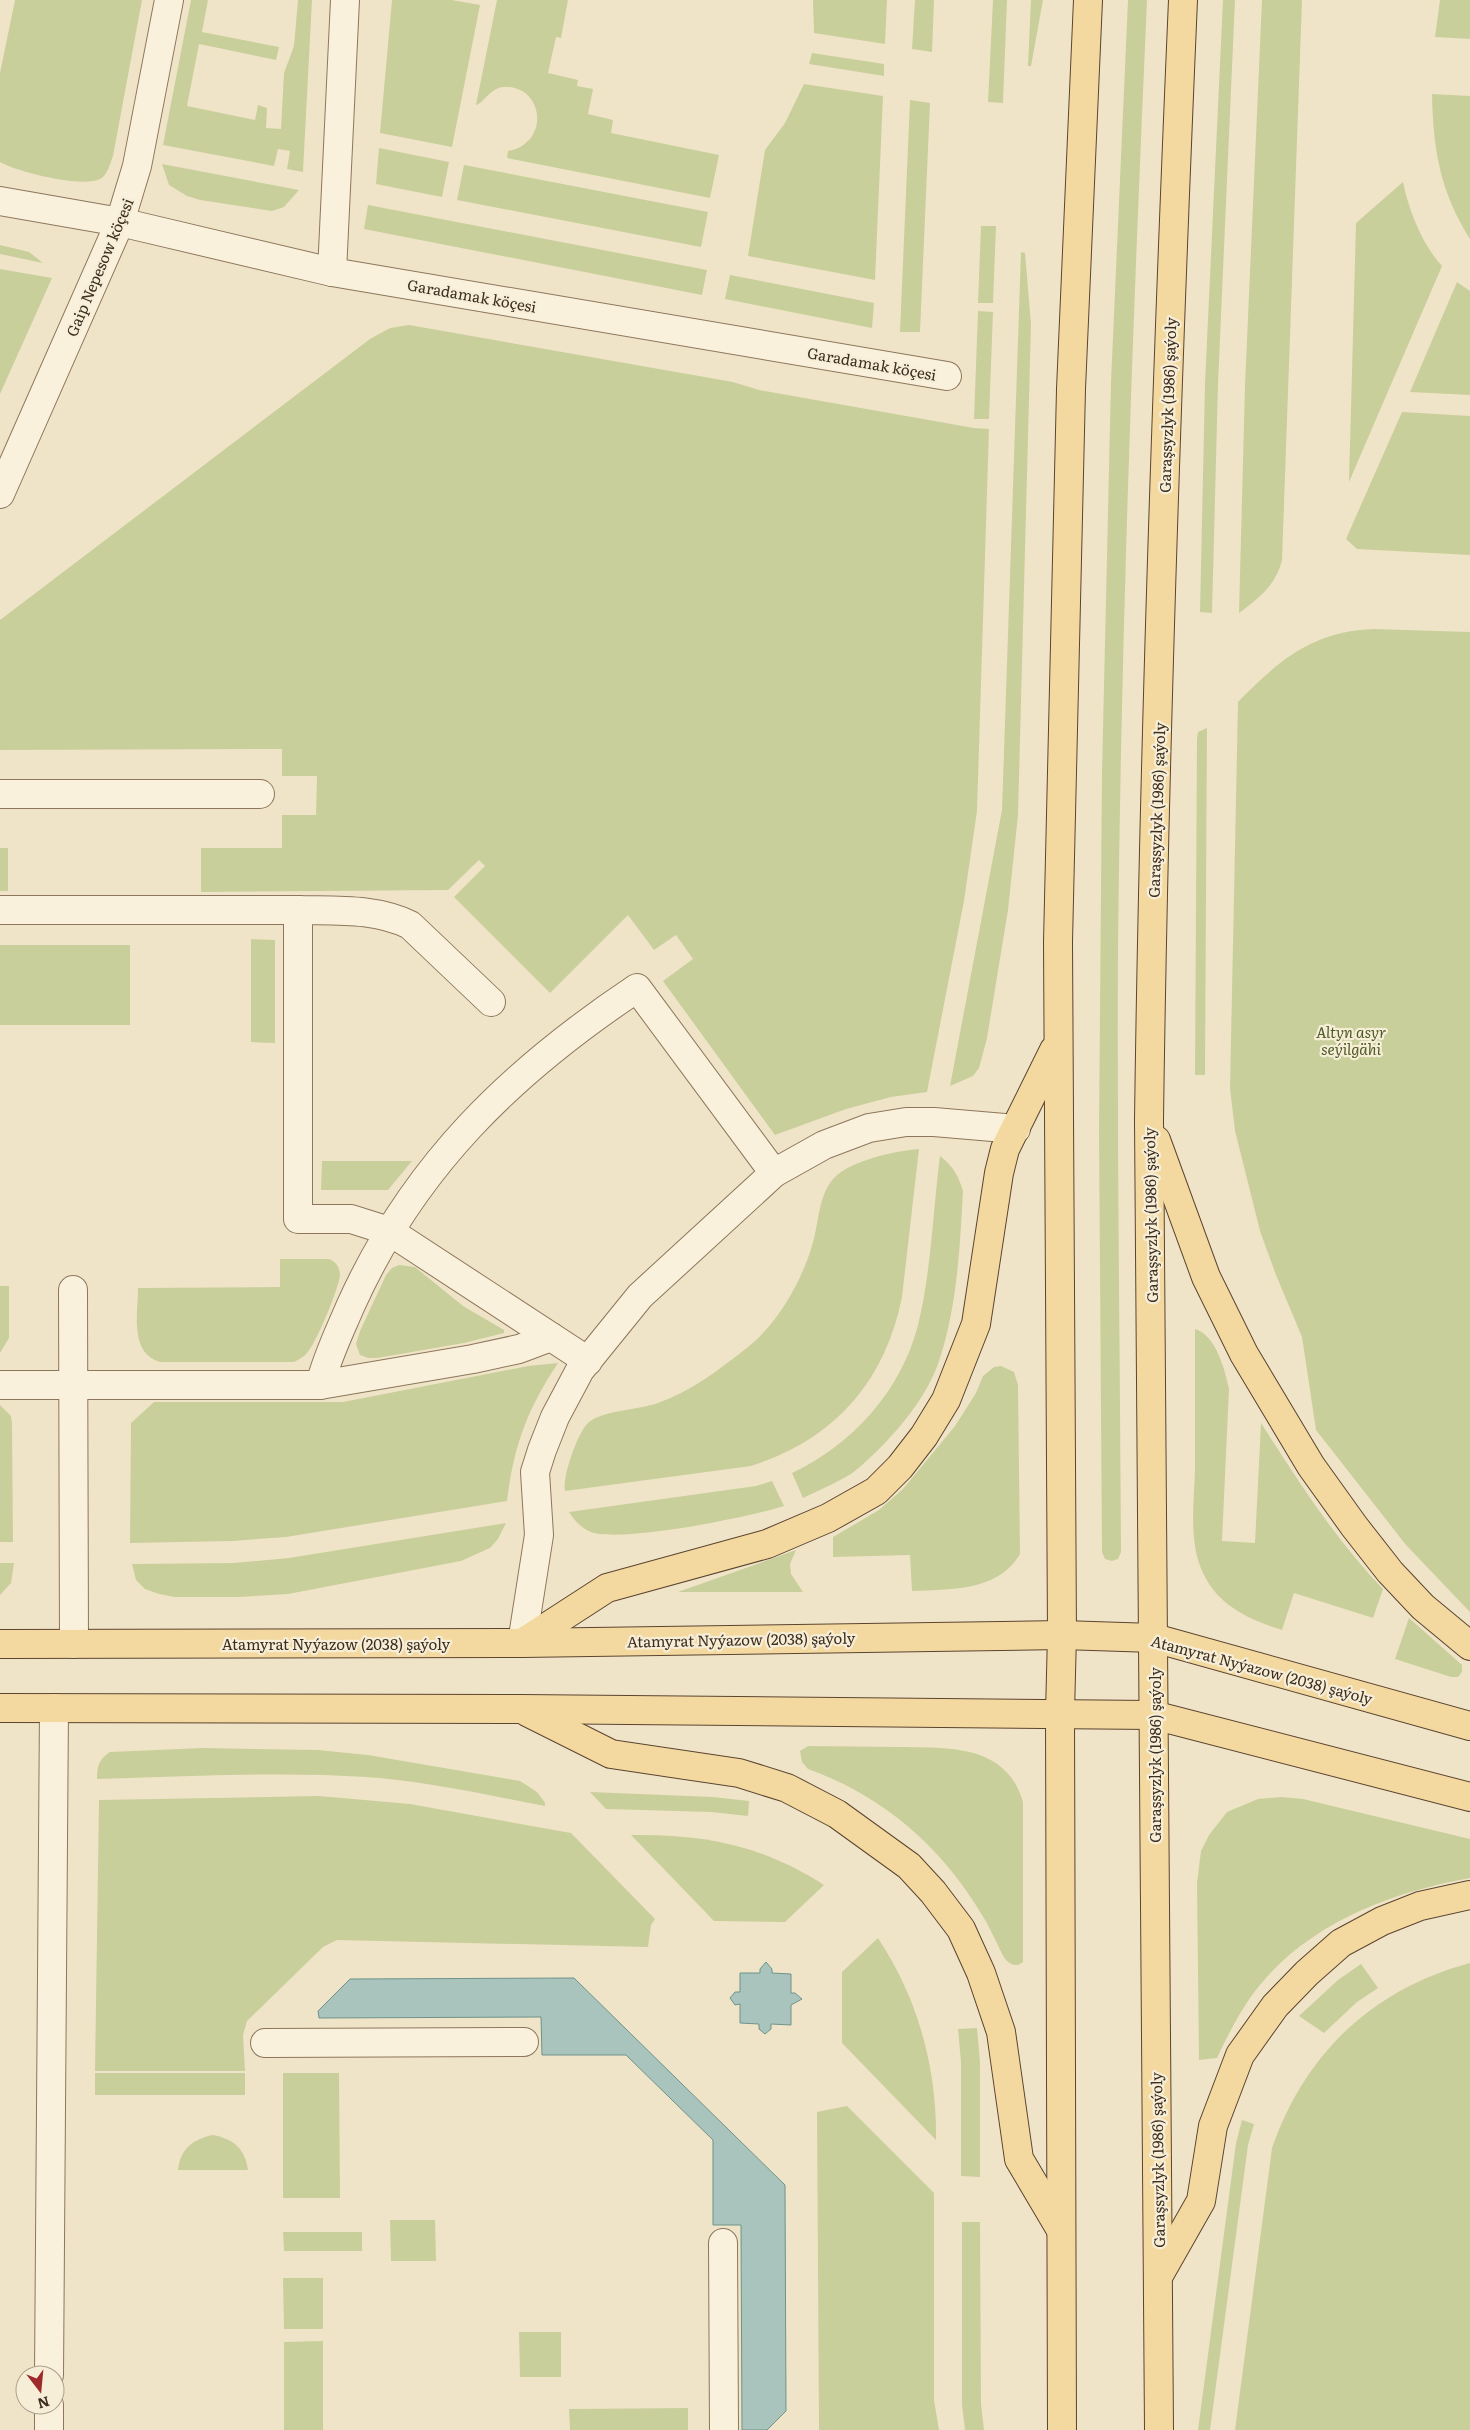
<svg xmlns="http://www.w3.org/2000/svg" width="1470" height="2430" viewBox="0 0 1470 2430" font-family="Literata,serif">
  <rect width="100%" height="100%" fill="#f0e4c8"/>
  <g fill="#c9cf9b">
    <path d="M15 0H142L113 156C110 163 108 175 100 179 82 188 17 172 0 162V73Z"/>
    <path d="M191 0H208L202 32 279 47 276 60 199 44 187 106 255 120 258 105 267 108 266 128 281 129 284 73 294 46 298 0H312L303 172 287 169 290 151 278 149 274 166 163 145Z"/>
    <path d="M392 0H452L480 5 452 147 380 133Z"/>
    <path d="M497 0H568L561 38 556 37 548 73 578 80 577 86 593 89 588 114 613 120 611 133 719 155 710 198 507 158 508 151C551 143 544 84 503 87 489 89 484 103 476 105Z"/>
    <path d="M813 0H887L885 44 814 33Z"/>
    <path d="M915 0H934L932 52 912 49Z"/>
    <path d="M993 0H1007L1003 103 988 102Z"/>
    <path d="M1031 0H1043L1031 66H1028Z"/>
    <path d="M1128 0H1147C1133 317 1121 634 1118 951 1117 1151 1120 1352 1121 1552L1118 1559 1112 1561 1105 1559 1102 1552 1099 1130 1102 772 1111 382Z"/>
    <path d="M1223 0H1235L1218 384 1212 613 1200 612 1205 383Z"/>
    <path d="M1262 0H1302L1282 560C1276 585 1259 598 1239 613L1245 385Z"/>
    <path d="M1440 0H1470V39L1435 37Z"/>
    <path d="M812 53 884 64V76L809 64Z"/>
    <path d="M804 84 883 96 875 280 748 256 765 150 785 123Z"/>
    <path d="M1432 94 1470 96V239C1440 192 1433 149 1432 94Z"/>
    <path d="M910 100 930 103 920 332H900Z"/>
    <path d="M379 148 449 162 442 197 376 184Z"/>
    <path d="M162 164 299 190 284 207 272 211 200 200 187 196 169 185Z"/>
    <path d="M464 165 708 212 701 247 457 200Z"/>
    <path d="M1403 182C1409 211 1422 244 1442 266L1349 482 1356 223Z"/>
    <path d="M368 205 707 270 702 295 364 229Z"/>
    <path d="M981 226H996L993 303H978Z"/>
    <path d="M0 245 29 252 43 263 0 254Z"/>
    <path d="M1021 252 1025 253 1031 324 1018 815 1008 910 987 1038 979 1068 973 1076 950 1086 1002 810Z"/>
    <path d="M0 269 52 278 0 394Z"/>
    <path d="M730 275 874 303 872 328 725 299Z"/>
    <path d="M1457 282 1470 291V395L1410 392Z"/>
    <path d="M978 311 993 312 989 419H974Z"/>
    <path d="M409 325 733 382 759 390 974 428 989 429 977 811 964 901 927 1092 891 1097 846 1109 775 1135 663 981 693 959 676 935 654 950 628 915 550 993 454 897 485 866 479 860 448 890 201 892V848H282V815H316L317 776H282V749L0 750V620L370 339 390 328Z"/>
    <path d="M1402 412 1470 416V555L1357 549 1346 539Z"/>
    <path d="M1374 629 1470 632V1612L1406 1545 1316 1430 1302 1337 1276 1275 1260 1231 1235 1131 1230 1088 1238 702C1279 660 1313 631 1374 629Z"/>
    <path d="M1207 728 1205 1075H1195L1197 739 1198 732Z"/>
    <rect x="0" y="848" width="8" height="43"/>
    <path d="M251 939 275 940V1043L251 1042Z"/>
    <rect x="0" y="945" width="130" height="80"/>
    <path d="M919 1149 902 1297C885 1382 834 1440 751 1466L565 1491C562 1477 578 1431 589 1422 604 1410 639 1410 658 1403 692 1391 720 1369 748 1347 778 1323 801 1282 812 1246 819 1224 818 1195 834 1178 851 1160 896 1151 919 1149Z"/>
    <path d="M940 1156C953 1166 958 1175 963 1191 960 1247 957 1308 939 1361 929 1391 907 1420 885 1443 874 1454 863 1465 851 1474 836 1483 819 1490 803 1498L792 1473C852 1445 901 1391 918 1325 931 1273 933 1210 940 1156Z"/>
    <path d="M322 1161H412L388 1190H321Z"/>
    <path d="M280 1259H329C336 1262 339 1266 340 1274 340 1286 316 1344 307 1353 304 1357 299 1359 294 1362H160C129 1353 138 1313 138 1288L280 1287Z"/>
    <path d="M399 1265 415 1267 463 1306 504 1330V1333L464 1343 377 1358H368L360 1355 356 1344 360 1331 386 1275 392 1268Z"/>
    <path d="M0 1286H9V1338L0 1353Z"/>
    <path d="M1195 1329C1216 1335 1225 1370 1229 1389L1222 1541 1255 1543 1261 1423C1298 1481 1335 1539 1383 1589L1373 1618 1294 1593 1282 1630C1250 1620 1219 1606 1204 1575 1188 1544 1194 1503 1195 1470 1195 1423 1195 1376 1195 1329Z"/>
    <path d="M558 1363C527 1410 514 1445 507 1501L286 1537 232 1541 130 1543 131 1423 154 1402H343L528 1366Z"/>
    <path d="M1001 1366 1014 1372 1018 1385 1020 1554C998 1592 950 1589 912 1591L910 1555 833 1557V1537L879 1510 903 1489 955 1426 976 1393 983 1376 994 1367Z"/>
    <path d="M0 1405 11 1416 12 1424 13 1542H0Z"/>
    <path d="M772 1481 784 1506C751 1517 621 1543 591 1532 581 1528 575 1521 569 1512L756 1486Z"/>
    <path d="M506 1523 498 1539 490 1548 461 1561 288 1594 239 1597H175L159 1594 145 1589 136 1580 132 1564 233 1563 289 1558Z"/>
    <path d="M796 1550 790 1564 791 1574 803 1592H678Z"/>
    <path d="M0 1563H14L11 1583 0 1595Z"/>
    <path d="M1409 1618 1462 1665V1672L1458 1677H1451L1395 1659Z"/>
    <path d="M808 1746C838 1746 867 1747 897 1747 947 1748 1006 1743 1023 1802V1962C1016 1968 1010 1964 1005 1959 997 1945 991 1929 982 1915 941 1846 883 1796 808 1769L802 1762 800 1751Z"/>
    <path d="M203 1748 318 1750 368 1755 520 1781 537 1792 545 1803V1806C486 1795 426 1781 366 1777 277 1771 186 1777 97 1779 97 1766 99 1759 110 1752Z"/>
    <path d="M590 1792 713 1797 749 1801 748 1816 711 1812 606 1809Z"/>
    <path d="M319 1796 410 1804 571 1833 655 1919 651 1925 648 1947 337 1940 323 1947 247 2021 243 2035 245 2071H95L99 1800Z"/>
    <path d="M1281 1797 1303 1799 1470 1839V1878C1387 1893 1301 1926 1250 1998 1237 2017 1227 2037 1217 2058L1199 2060 1197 1883 1201 1851 1209 1835 1227 1812 1258 1799Z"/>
    <path d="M631 1835C704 1834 762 1845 824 1885L785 1922 714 1921Z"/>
    <path d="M878 1938C918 1999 937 2067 936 2140L842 2043V1972Z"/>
    <path d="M1470 1963V2430H1235L1272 2148C1305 2053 1373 1989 1470 1963Z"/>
    <path d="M1361 1964 1378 1988 1357 2002 1324 2033 1299 2016 1338 1980Z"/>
    <path d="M977 2028 980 2062V2177L961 2176V2062L958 2029Z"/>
    <rect x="95" y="2073" width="150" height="22"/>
    <path d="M283 2073H339L340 2198H283Z"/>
    <path d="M847 2106 934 2193V2400L939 2430H819L817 2112Z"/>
    <path d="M1242 2120 1254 2124 1248 2145 1210 2430H1198L1236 2143Z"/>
    <path d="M213 2135C234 2139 245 2149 248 2170H178C180 2149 193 2139 213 2135Z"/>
    <path d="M390 2220H435L436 2261H391Z"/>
    <path d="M962 2222H980L981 2404 984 2430H965L962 2405Z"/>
    <path d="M283 2232H362V2251H284Z"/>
    <path d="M283 2278H323V2329H284Z"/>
    <path d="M519 2332H561V2377H520Z"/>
    <path d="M323 2341V2430H284V2342Z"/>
    <path d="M688 2408V2430H570L569 2409Z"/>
  </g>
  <g fill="#a9c4bc" stroke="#6f938a">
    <path d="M766 1962 772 1969V1973L791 1974V1993H795L802 1999 791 2005V2025L771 2024V2029L765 2034 759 2029V2024L740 2023V2004L735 2005 730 1998 735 1992H740V1973H760V1969Z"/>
    <path d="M574 1978 785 2185 786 2411 767 2430H742L741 2225H713V2140L626 2055H542L541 2017 319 2018 318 2011 350 1979Z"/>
  </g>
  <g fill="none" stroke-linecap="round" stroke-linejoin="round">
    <g stroke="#8d765c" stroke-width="30">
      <g id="minor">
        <path d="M0 201 120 222 332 272 947 376"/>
        <path d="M332 272 345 0"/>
        <path d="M0 494 120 222 137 166 169 0"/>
        <path d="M0 794H260"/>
        <path d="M0 910H298V1219H351L389 1231 588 1361"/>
        <path d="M298 910C337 911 375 908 410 925L491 1002"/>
        <path d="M73 1290 74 1644"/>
        <path d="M0 1385H320L473 1359 519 1349 551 1337"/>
        <path d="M320 1385C327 1357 339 1333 350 1307 413 1166 511 1072 637 988L774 1173"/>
        <path d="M522 1643 539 1535 535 1472 542 1450 555 1417 580 1370 640 1296 774 1173 824 1145 869 1128 906 1122H934L1016 1129"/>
        <path d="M265 2043 524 2042"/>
        <path d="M723 2243 724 2430"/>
        <path d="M49 2375 54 1708"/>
        <path d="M49 2430V2405"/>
      </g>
    </g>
    <g stroke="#5b4430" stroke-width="30">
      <g id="major">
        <path d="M1156 1140 1206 1277 1244 1354 1311 1466 1354 1526 1390 1572 1423 1607 1470 1646"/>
        <path d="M522 1643 607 1588 767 1544 828 1518 876 1491 900 1467 924 1436 946 1400 976 1324 999 1173 1005 1149 1054 1050"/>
        <path d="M0 1644 522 1643 1062 1635 1154 1638 1470 1726"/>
        <path d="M0 1708 521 1709 1153 1715 1470 1797"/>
        <path d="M527 1712 611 1754 739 1773 787 1788 837 1814 909 1866 933 1892 961 1929 981 1973 1001 2032 1019 2159 1061 2230"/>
        <path d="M1159 2275 1201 2201 1213 2126 1240 2055 1275 2006 1307 1973 1341 1943 1382 1921 1420 1906 1470 1895"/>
        <path d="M1062 2430 1060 1713 1062 1635 1058 942 1071 389 1088 0"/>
        <path d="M1159 2430 1149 1120C1154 747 1167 373 1183 0"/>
      </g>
    </g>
    <use href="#minor" stroke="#faf1dc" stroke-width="28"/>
    <use href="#major" stroke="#f3d9a0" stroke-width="28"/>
  </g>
  <g text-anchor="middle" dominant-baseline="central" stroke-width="4.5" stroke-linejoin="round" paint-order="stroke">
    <g font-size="15" fill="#3d2e20" stroke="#f7eed8">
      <text transform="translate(99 267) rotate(-67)">Gaip Nepesow köçesi</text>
      <text transform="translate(472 295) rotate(10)">Garadamak köçesi</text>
      <text transform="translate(872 363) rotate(10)">Garadamak köçesi</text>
      <text transform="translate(1167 405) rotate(-88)">Garaşsyzlyk (1986) şaýoly</text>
      <text transform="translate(1156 810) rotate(-88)">Garaşsyzlyk (1986) şaýoly</text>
      <text transform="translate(1150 1215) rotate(-91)">Garaşsyzlyk (1986) şaýoly</text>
      <text transform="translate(741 1639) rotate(-1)">Atamyrat Nyýazow (2038) şaýoly</text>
      <text x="336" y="1643">Atamyrat Nyýazow (2038) şaýoly</text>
      <text transform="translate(1262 1669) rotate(15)">Atamyrat Nyýazow (2038) şaýoly</text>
      <text transform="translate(1154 1755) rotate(-90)">Garaşsyzlyk (1986) şaýoly</text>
      <text transform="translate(1157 2160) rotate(-91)">Garaşsyzlyk (1986) şaýoly</text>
    </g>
    <g font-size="15" font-style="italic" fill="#4d5a26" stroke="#f7eed8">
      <text x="1351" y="1031">Altyn asyr<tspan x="1351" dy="17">seýilgähi</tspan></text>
    </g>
  </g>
  <g transform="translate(40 2390) rotate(164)"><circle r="24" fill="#f7eed8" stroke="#ada18e"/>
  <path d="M0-4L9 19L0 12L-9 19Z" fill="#9e2a2b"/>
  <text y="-8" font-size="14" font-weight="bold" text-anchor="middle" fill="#3d2e20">N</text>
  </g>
</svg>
